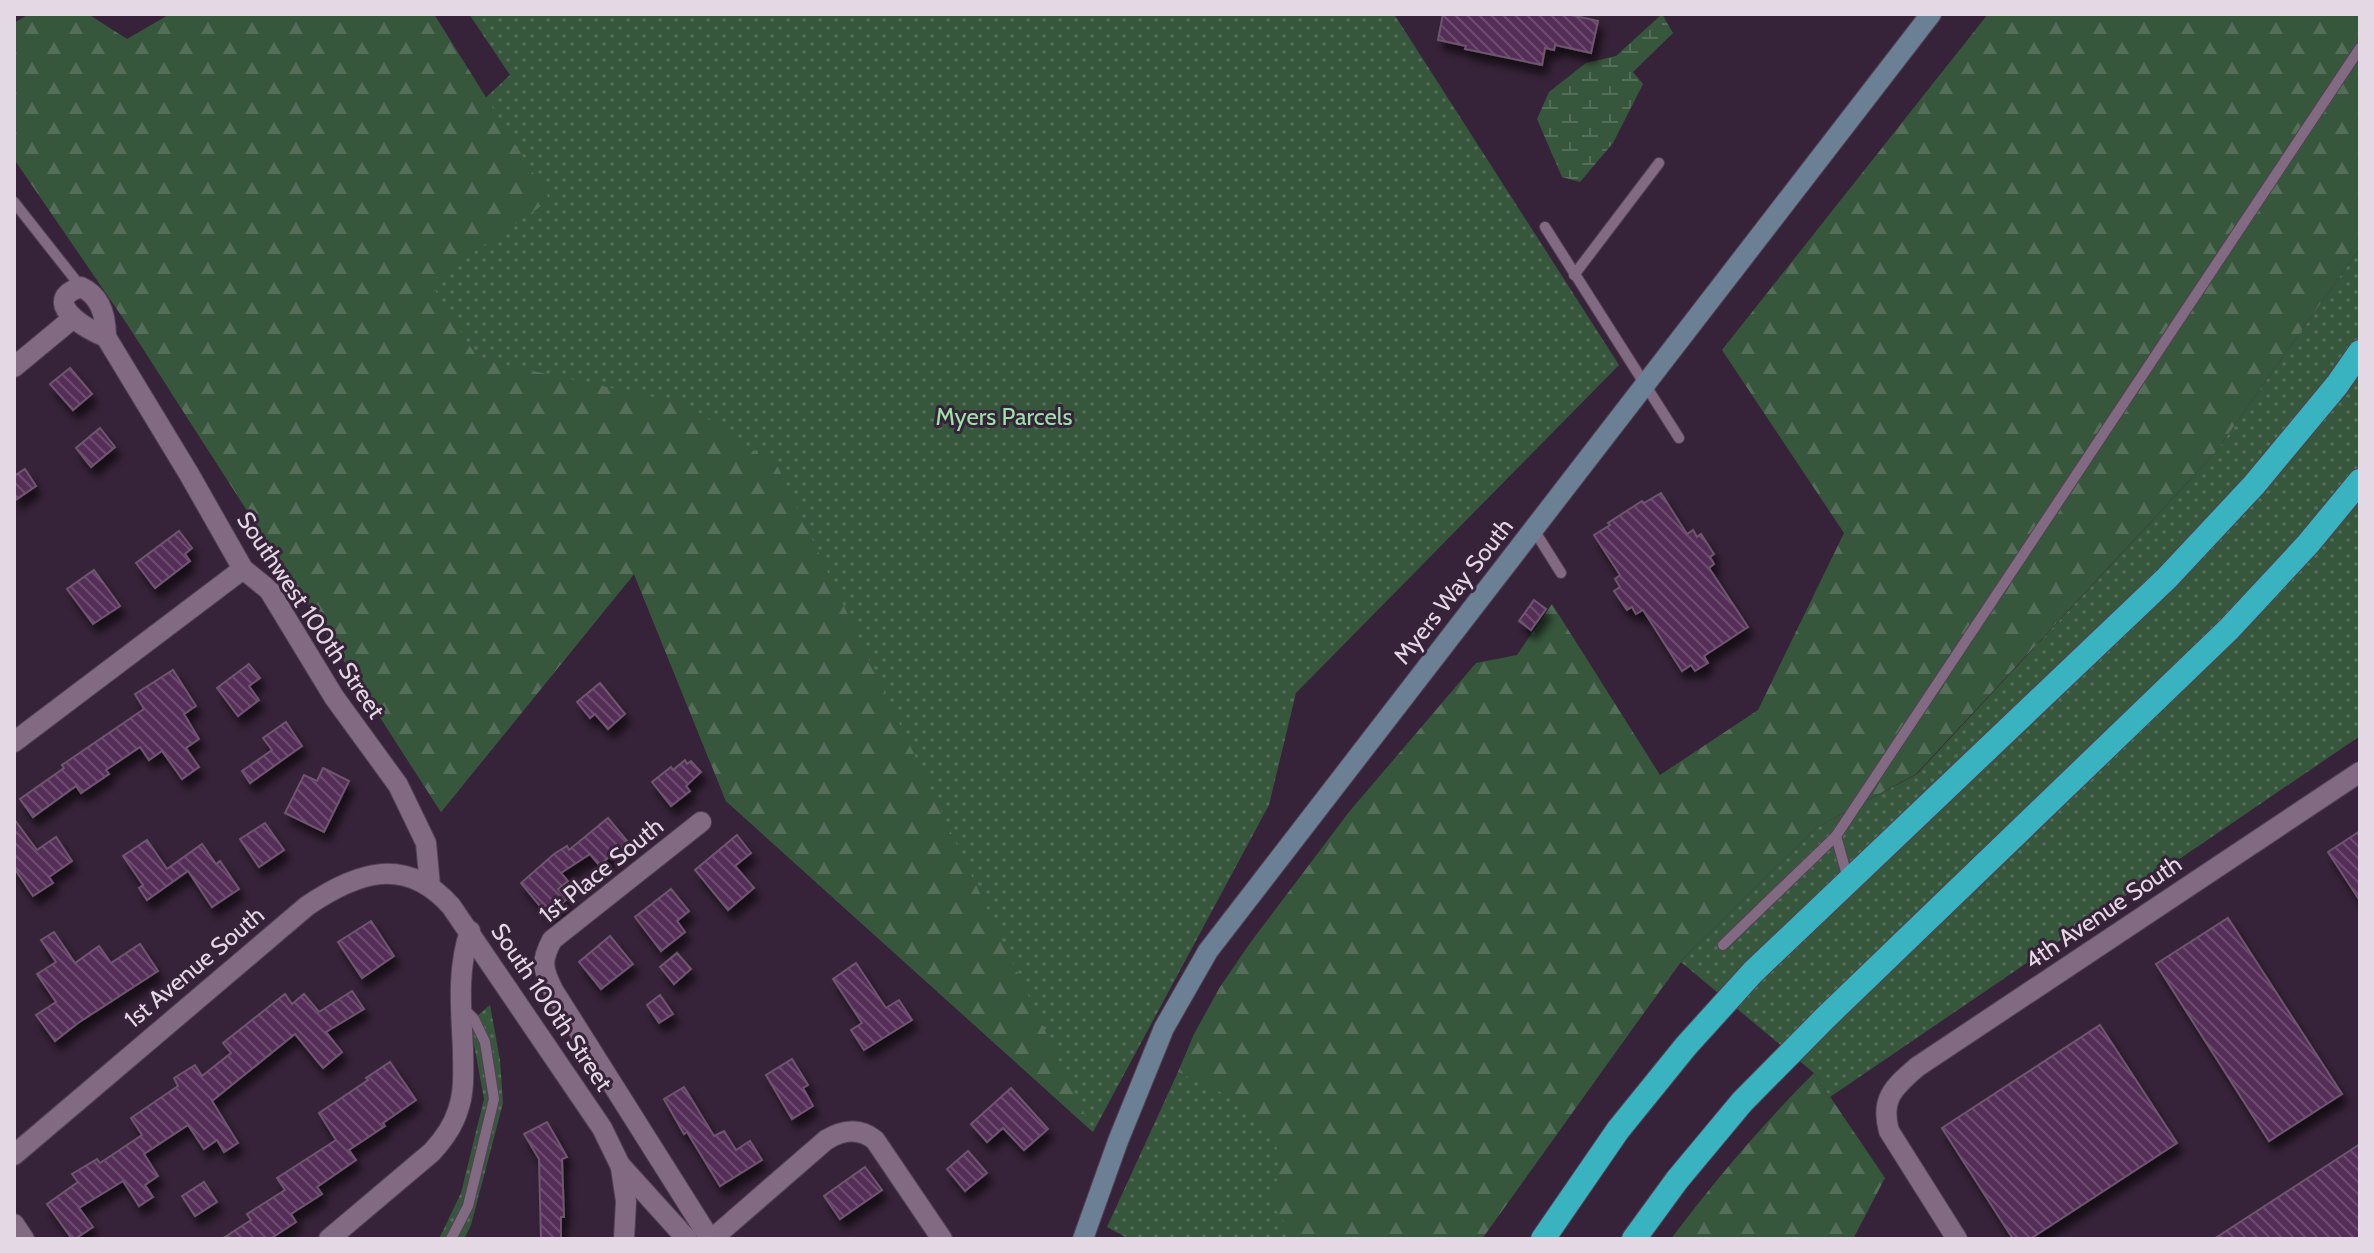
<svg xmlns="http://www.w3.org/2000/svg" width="2374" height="1253" viewBox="0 0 2374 1253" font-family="Cabin,sans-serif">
  <defs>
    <pattern id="grass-dots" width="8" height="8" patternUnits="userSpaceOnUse" patternTransform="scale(2)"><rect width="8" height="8" fill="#37573d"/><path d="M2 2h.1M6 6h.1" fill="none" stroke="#546e59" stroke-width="1.8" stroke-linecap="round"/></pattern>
    <pattern id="forest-firs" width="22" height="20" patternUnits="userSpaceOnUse" patternTransform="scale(2)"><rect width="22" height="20" fill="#37573d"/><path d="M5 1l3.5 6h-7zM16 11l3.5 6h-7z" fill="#546e59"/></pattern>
    <pattern id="wetland-marsh" width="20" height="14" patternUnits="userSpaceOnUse" patternTransform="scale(2)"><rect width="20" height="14" fill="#37573d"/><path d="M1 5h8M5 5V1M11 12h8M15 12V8" fill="none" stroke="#546e59"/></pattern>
    <pattern id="building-back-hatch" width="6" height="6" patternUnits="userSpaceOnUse" patternTransform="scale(2)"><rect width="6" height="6" fill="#552f58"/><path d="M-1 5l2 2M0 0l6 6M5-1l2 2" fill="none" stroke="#6d4c70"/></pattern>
    <filter id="shadow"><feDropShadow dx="5" dy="9" stdDeviation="4" flood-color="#0009"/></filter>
  </defs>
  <rect width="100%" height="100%" fill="#372339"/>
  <g fill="url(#grass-dots)">
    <path d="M469 14H571L573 16 575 14H1394L1619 365 1296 693 1269 805 1093 1132 726 801 634 574 441 812 171 392 510 75Z"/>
    <path d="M2360 248V736L1830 1097 1814 1073 1681 962 1478 1239H1129L1107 1227 1178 1072 1193 1079 1681 961 1816 828 1917 774 2215 453Z"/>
    <path d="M490 1005 500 1060 503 1103 471 1225 464 1239H439L461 1193 484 1099 470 1022Z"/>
  </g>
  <g fill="url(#forest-firs)">
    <path d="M29 14H88L127 39 170 14H434L550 200 430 282 478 359 686 404 778 467 1093 1132 726 801 634 574 441 812 127 324 14 159V23Z"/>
    <path d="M1988 14H2360V248L2215 453 1916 774 1816 828 1681 961 1482 1239H1295L1271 1202 1281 1165 1275 1141 1237 1100 1178 1072 1194 1034 1220 987 1250 943 1349 812 1476 663 1517 655 1552 604 1660 775 1758 710 1844 533 1722 350Z"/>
    <path d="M1814 1073 1885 1178 1853 1239H1671C1715 1180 1762 1125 1814 1073Z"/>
  </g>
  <path fill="url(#wetland-marsh)" d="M1662 14 1673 33 1633 72 1643 84 1613 143 1580 182 1562 177 1537 119 1549 92 1586 63 1616 56Z"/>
  <g fill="url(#building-back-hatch)" stroke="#6d566e" stroke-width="2" filter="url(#shadow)">
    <path d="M1443 14H1567L1598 21 1591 53 1555 45 1554 50 1545 48 1542 65 1465 49 1466 46 1438 40Z"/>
    <path d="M70 368 92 394 73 410 50 384Z"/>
    <path d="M100 428 115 447 91 467 76 448Z"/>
    <path d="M25 469 36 486 14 501V476Z"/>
    <path d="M1661 493 1687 534 1693 530 1697 537 1701 534 1714 554 1710 557 1714 564 1709 568 1748 627 1704 656 1708 663 1695 671 1691 665 1682 671 1643 610 1636 614 1632 607 1627 610 1614 591 1620 587 1615 579 1620 575 1594 535 1610 525 1608 523 1642 501 1644 503Z"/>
    <path d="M179 531 192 548 185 554 190 561 155 588 136 563Z"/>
    <path d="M94 570 120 606 93 624 67 589Z"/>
    <path d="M1534 600 1546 609 1531 630 1519 621Z"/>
    <path d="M249 664 260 678 249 686 259 700 238 716 217 688Z"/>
    <path d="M173 670 196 706 184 714 199 739 186 748 199 767 182 779 162 751 149 760 140 747 106 770 109 774 81 793 76 786 33 817 20 799 64 768 62 765 144 709 135 694Z"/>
    <path d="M600 683 625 714 608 729 595 714 590 718 577 702Z"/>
    <path d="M286 722 302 746 250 783 242 771 272 750 263 738Z"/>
    <path d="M685 760 687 764 691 761 701 772 686 786 690 791 671 806 652 782 671 767 673 770Z"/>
    <path d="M323 768 349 781 324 832 285 813 304 775 317 781Z"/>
    <path d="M608 818 628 842 599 865 590 854 561 873 568 881 558 889 567 899 548 916 521 883 554 854 567 846 569 850Z"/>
    <path d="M14 819 37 850 56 837 72 861 49 877 53 883 33 896 14 868Z"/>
    <path d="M265 823 284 850 259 867 240 839Z"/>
    <path d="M2360 831V901L2328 852Z"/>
    <path d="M737 835 751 853 735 866 754 888 728 910 695 870Z"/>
    <path d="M147 840 167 869 202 844 216 864 220 861 239 889 212 907 188 871 147 900 139 888 143 885 123 856Z"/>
    <path d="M671 889 689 911 677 921 685 932 661 951 635 917Z"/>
    <path d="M2228 918 2342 1094 2269 1141 2156 964Z"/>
    <path d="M371 921 394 956 362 978 338 942Z"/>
    <path d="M54 932 75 963 99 946 111 963 140 944 158 971 78 1023 55 1041 36 1015 56 1002 37 974 56 962 41 940Z"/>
    <path d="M610 936 633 964 601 989 579 962Z"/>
    <path d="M677 953 691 969 674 984 660 967Z"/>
    <path d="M856 963 886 1008 899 1000 912 1020 864 1050 851 1030 862 1023 833 979Z"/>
    <path d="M352 991 364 1009 326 1032 342 1052 323 1068 295 1034 212 1101 238 1143 224 1152 217 1140 204 1149 188 1125 144 1154 158 1176 145 1185 153 1197 139 1206 123 1181 79 1208 93 1227 75 1239H72L47 1204 78 1182 72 1174 97 1159 100 1163 142 1135 131 1118 178 1086 174 1078 195 1065 202 1076 231 1053 223 1043 285 994 292 1004 304 994 319 1012Z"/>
    <path d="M660 995 673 1014 659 1023 647 1005Z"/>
    <path d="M2100 1025 2177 1143 2030 1239H2013L1942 1128Z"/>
    <path d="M792 1059 808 1085 803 1088 813 1106 792 1119 766 1075Z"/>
    <path d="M390 1062 416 1100 383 1123 385 1126 349 1150 356 1160 317 1187 322 1194 291 1214 296 1222 270 1239H222L251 1220 247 1214 285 1190 277 1178 336 1140 319 1113 368 1080 366 1078Z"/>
    <path d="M684 1087 714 1136 724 1131 736 1150 750 1141 762 1160 720 1186 687 1132 684 1134 664 1099Z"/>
    <path d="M1011 1088 1048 1129 1024 1150 1003 1128 987 1142 971 1124Z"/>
    <path d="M547 1122 567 1157 562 1159 564 1217H561V1239H541L539 1159 524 1134Z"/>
    <path d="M2360 1144V1239H2214Z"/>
    <path d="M968 1151 987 1173 965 1191 947 1169Z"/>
    <path d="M865 1167 882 1190 840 1219 824 1196Z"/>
    <path d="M204 1182 217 1202 195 1216 182 1196Z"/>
  </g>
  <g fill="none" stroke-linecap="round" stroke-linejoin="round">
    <g stroke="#524153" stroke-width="12">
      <g id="service">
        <path d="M14 202 81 287"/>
        <path d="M1545 227 1679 438"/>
        <path d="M1574 275 1659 163"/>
        <path d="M1534 530 1561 573"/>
        <path d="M1848 879 1836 836 2360 48"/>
        <path d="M1723 945 1836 836"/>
        <path d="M451 1239 468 1206 494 1099 485 1042 474 1019 463 1008"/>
      </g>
    </g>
    <g stroke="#524153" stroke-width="22">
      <g id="minor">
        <path d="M81 287C101 296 106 317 106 337 87 330 38 301 81 287Z"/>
        <path d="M106 337 189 474 243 569 269 590 334 697 398 785 426 843 430 886"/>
        <path d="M14 367 72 319"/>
        <path d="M14 742 243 569"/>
        <path d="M701 822 552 940C541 961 542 968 553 990L710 1239"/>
        <path d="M14 1155 307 906C357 872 405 855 451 906L602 1128 620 1165 687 1239"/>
        <path d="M621 1168 626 1201 624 1239"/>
        <path d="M14 1224 24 1239"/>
        <path d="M329 1239 432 1152C443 1140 453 1127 458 1110 465 1090 463 1070 463 1049 461 1009 457 969 470 931"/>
        <path d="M712 1239 826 1140C843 1129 860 1128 875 1140L942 1239"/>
        <path d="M1957 1239 1889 1131C1880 1099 1894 1087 1917 1067L2360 772"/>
      </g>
    </g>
    <g stroke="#524153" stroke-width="22">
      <path id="secondary" d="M1083 1239 1118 1141 1164 1028 1208 951 1931 14"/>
    </g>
    <g stroke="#524153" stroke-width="26">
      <g id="motorway">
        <path d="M1543 1239 1618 1130 1686 1046 1753 972 2167 578 2254 485 2337 385 2360 352"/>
        <path d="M1634 1239 1677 1180 1742 1102 1824 1019 2229 629 2308 544 2360 481"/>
      </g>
    </g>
    <use href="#service" stroke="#826a83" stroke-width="10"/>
    <use href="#minor" stroke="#826a83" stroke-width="20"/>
    <use href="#secondary" stroke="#6c8095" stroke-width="20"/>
    <use href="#motorway" stroke="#38b3bf" stroke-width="24"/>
  </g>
  <g text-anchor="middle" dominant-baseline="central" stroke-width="6" stroke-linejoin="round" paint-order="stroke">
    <g font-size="24" fill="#99e3a6" stroke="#372339">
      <text x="1004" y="416">Myers Parcels</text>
    </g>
    <g font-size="24" fill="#e5d8e5" stroke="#372339">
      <text transform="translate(1453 591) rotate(-52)">Myers Way South</text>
      <text transform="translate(311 615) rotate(56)">Southwest 100th Street</text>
      <text transform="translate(601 870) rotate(-39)">1st Place South</text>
      <text transform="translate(2103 912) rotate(-34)">4th Avenue South</text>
      <text transform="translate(194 967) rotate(-40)">1st Avenue South</text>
      <text transform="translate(552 1007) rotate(56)">South 100th Street</text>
    </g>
  </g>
  <rect width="2374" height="1253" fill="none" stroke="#e5d8e5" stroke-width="32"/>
</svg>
